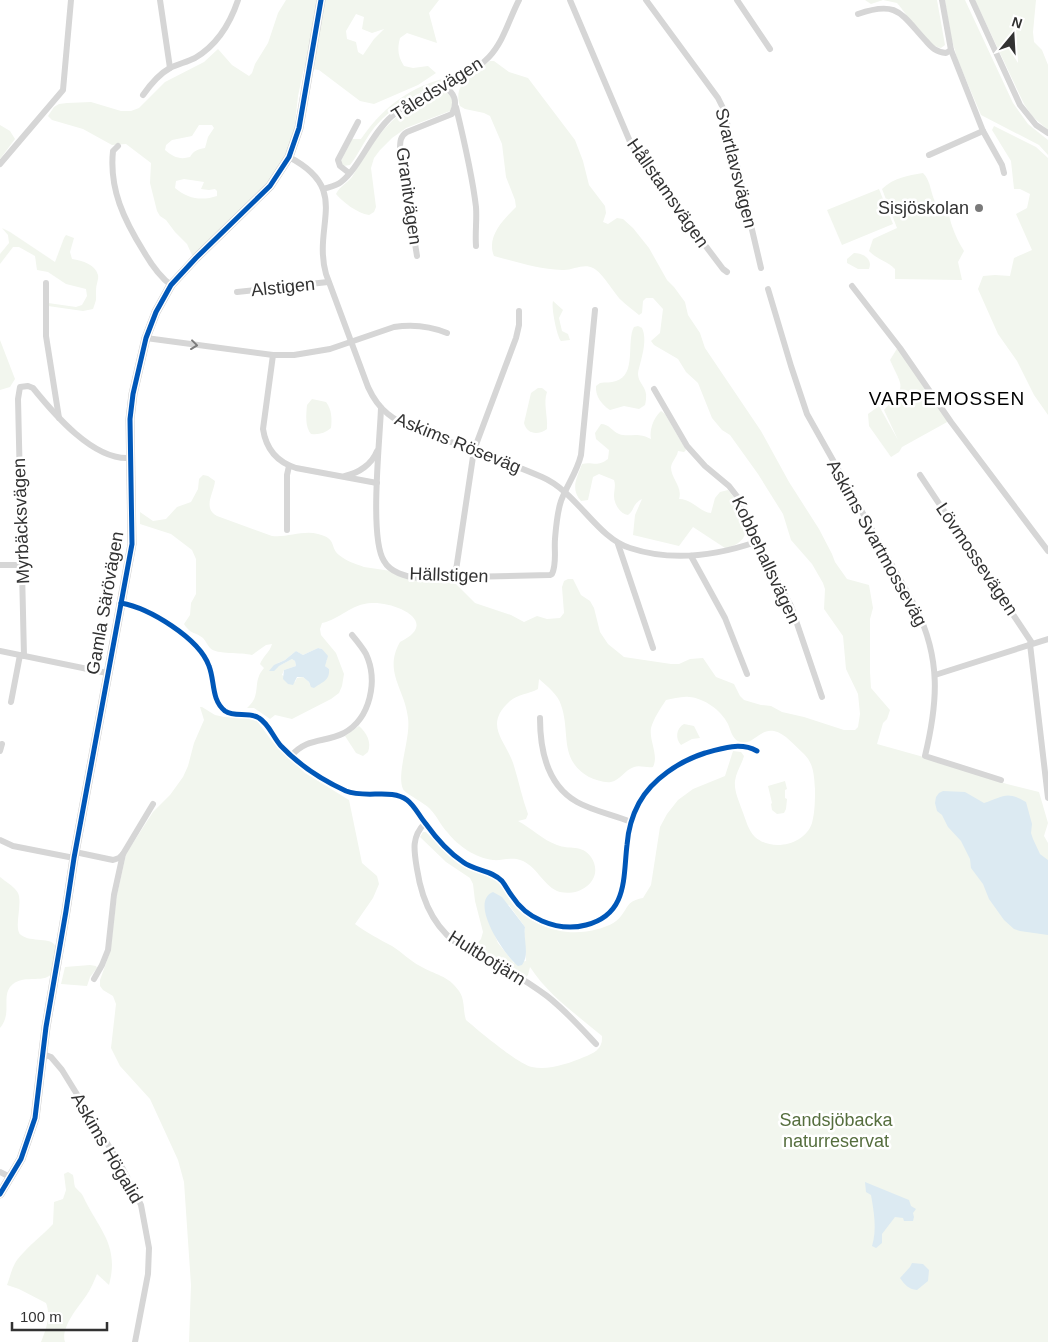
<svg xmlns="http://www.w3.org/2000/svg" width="1048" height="1342" viewBox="0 0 1048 1342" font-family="Arial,sans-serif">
  <rect width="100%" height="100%" fill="#fff"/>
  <g fill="#f2f6ee" fill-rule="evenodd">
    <path d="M286 0H439L429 13 437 43 407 33 400 38C397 49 398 57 404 66L413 68 428 66 436 73 418 85 374 104 360 101 319 70 304 68 298 96 294 132 286 157 267 183 194 256 192 255 187 244 175 232 166 220 160 216 157 211 150 183 151 163 126 144 112 145 83 129 52 120 48 116 54 107 59 104 67 103 91 102 121 111H131L139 108 165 82 204 62 218 49 232 65 249 76 252 73 255 64 268 43 278 13ZM356 14 364 17 362 29 372 33 384 29 374 39 363 55 358 52 356 42 347 39 346 31ZM199 125H212L214 128 208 137 205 148C198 149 193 151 190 157 180 160 173 157 165 150L166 145 172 140 192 136ZM184 179 204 182 201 189 209 190 215 189 217 191V196C202 201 188 199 175 188L176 181Z"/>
    <path d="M865 0H937L945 45 941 48C925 46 908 15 897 3L883 0 871 4Z"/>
    <path d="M945 0H965L1013 103 1028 124 1048 140V155L1039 145 981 115 958 61 951 37Z"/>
    <path d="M975 0H1036L1033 32 1034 42 1042 50 1048 65V130L1032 116 1024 104Z"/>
    <path d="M490 61H494L509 72 528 78 575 140 583 161 589 185 605 206 606 213 603 222 608 224 617 218 623 219 633 228 649 248 667 280 674 287 685 302 688 315 700 333 705 348 761 431 789 482 819 529 832 554 835 562 847 579 869 585 873 608 870 619V672L871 688 890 710 887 719 883 723 877 744 920 756 1007 784 1039 792 1048 823 1044 836 1048 843V1342H189L191 1285 184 1182 178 1160 150 1099 120 1066 111 1048 116 1004 113 996 103 990 100 986V980L110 952 117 895 126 854 153 812 170 795 183 777 188 766 194 743 204 720 200 707H202L215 715 224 717 244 718 257 721 272 741 305 773 349 800 362 863 377 876 379 884 373 898 355 924C367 933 379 939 392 946 402 952 410 961 420 966 435 975 448 975 459 991 465 999 463 1011 466 1020 479 1031 518 1064 532 1067 548 1071 570 1063 584 1057 594 1053 603 1049 602 1036 576 1014 549 996 530 967L528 975 526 977 473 949 481 939 483 932 475 901 473 884 470 878 446 862 420 837 423 832H426C437 843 449 858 462 866 473 873 487 873 497 881 503 887 507 896 512 903 534 928 566 938 598 929 606 927 616 923 621 916 629 906 627 901 643 898L651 885 660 827 667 814 678 800 693 789 725 776 733 751 741 752 744 756C742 764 736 772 735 781 734 791 739 801 742 810 746 820 748 830 755 837 772 852 805 845 812 823 815 812 815 800 815 789 814 776 814 764 804 754 796 747 785 733 774 731 760 728 753 746 740 742 732 739 731 731 728 724 721 710 704 698 689 697 682 696 673 699 666 700 660 709 654 718 651 728 649 741 659 755 653 767 646 768 640 765 634 767 625 770 620 780 611 782 604 783 596 780 589 777 558 759 571 733 561 705 558 695 548 687 539 679L538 689C529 694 518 694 510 701 482 726 507 741 514 766 519 782 522 798 528 814L526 819 518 821C531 828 543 840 557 845 569 850 582 844 591 857 605 878 582 897 560 892 544 887 538 868 523 861 512 856 503 861 493 860 476 858 458 846 448 833 441 826 437 816 430 809 425 803 404 793 403 789 396 774 411 738 408 718 405 689 383 672 400 642 441 622 396 602 372 603 350 604 341 619 322 623L320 629 321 635 336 653 344 674 342 686 339 693 331 699 292 719 275 715 270 719 254 708H247C263 694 251 683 264 668L260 664C263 656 270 652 272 644L266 645 252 655C241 652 217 655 210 648 207 645 206 641 203 638 196 632 191 635 184 624L190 615 191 603 196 594V559L192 550 171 534 140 524V512L153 521 166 519 177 507 191 502 198 489 199 479 203 475 208 476 215 481C214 493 202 508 217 516L272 536C287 538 303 530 318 534 338 539 329 547 339 555 346 561 356 564 364 567L452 580 475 603 511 615 524 622 537 616 547 619 560 618 564 613 562 587 564 581 568 579H573L581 595 590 601 594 608 600 632 608 644 624 657 671 664H679L690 659 703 658 716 677 734 684 740 696 744 700 761 705 771 706 782 712 804 717 844 730H855L858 727 860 714 858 694 846 669 843 636 824 609 825 589 823 583 812 564 791 540 783 514 758 474 730 435 722 430 712 418 698 383 686 372 678 359 654 345 651 341 660 333 663 309 653 298H646L643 301 642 313 639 315C633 310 626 305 621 300 613 292 603 273 593 268 583 263 572 271 562 270 538 269 517 262 494 256 486 237 503 220 516 207L515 200 506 177 502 144 490 116 484 113 465 109 460 106C452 83 474 73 490 61ZM318 648 322 649 327 660 325 663V666L329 669 310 685 309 682 303 677 297 678 295 682 282 675 284 670 296 666 295 661 292 659 275 668 278 663 285 660 296 651 303 655ZM509 905 525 927 524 934 526 961 514 963 498 943 486 914Z"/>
    <path d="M442 79 444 81C416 95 390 106 371 132 363 143 358 155 350 165L343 166 341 161 352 139H361C381 110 406 89 442 79Z"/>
    <path d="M444 92C453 94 454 103 450 111L406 128 392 138 380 150 374 158 371 168 376 207 374 212 369 215C357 213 344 203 336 194 339 187 347 183 352 177 357 169 361 161 366 153 384 126 410 98 444 92Z"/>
    <path d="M0 125 10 131 15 139 0 159Z"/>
    <path d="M994 126 1036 147 1048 158V415L1034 395 1017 361 998 334 978 289 983 276 995 275 1010 276 1014 258 1032 250 1016 214 1027 208 1030 194 1020 189H1014L1011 161 992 130Z"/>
    <path d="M923 173C932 182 930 195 937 205 940 208 944 209 947 211 950 216 950 221 952 226 955 235 959 243 964 251L958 262 962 280 895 279V269C887 261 878 260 869 251L873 239 897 228 882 189C895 177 907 176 923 173Z"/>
    <path d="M879 189 893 224 842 245 827 210Z"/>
    <path d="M2 228 10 232 55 262 64 238 66 235 74 238 70 252 72 259C83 261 95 264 98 275 99 279 96 285 96 290 96 301 97 298 93 309L83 311 48 306V303L76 307 82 305 87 296 86 289 66 284 48 272 37 270 35 256 19 247H13L0 264V254L9 243 8 235Z"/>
    <path d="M854 253C863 253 873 259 869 269H858L847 263V259Z"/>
    <path d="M553 301 563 310 559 318 562 331 568 334 570 340 561 341C557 337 551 307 553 301Z"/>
    <path d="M638 326 642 328C648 341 641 359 638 373 638 386 650 386 645 405L639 409 624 406 610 410C602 405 595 396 596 386L600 383C605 382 611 383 616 381 637 375 626 341 634 327Z"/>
    <path d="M0 340 15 379 10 387 0 390Z"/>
    <path d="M898 347 949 421 902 447 899 452 891 457 869 426 868 414 879 406 898 440 884 410C907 385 903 389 890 360Z"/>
    <path d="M538 388H542L547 392C543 402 548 417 547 429 539 435 527 435 524 423L531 393Z"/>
    <path d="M312 399 326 402C332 410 332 419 331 428 325 433 319 435 311 434 305 427 306 415 307 405Z"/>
    <path d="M661 411 665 414 686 450 684 452 678 451C677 457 672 461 671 467 671 479 683 487 679 499 693 499 699 512 711 513L715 498 720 492 728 490C743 508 761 541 725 548L693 527 679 546 633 535 635 515 642 499C632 504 635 510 628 515 620 514 614 504 614 496 614 490 616 486 614 480L599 474 593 477 588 500 581 501C570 489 577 477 582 464 593 461 596 468 608 459L609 450 596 439 595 433 601 424C609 424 612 431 619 434 630 438 636 431 651 439 649 430 654 417 661 411Z"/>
    <path d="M684 724 694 726 700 738 692 739 681 745C675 739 676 728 684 724Z"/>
    <path d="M359 726C366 732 372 742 368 752L363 756 356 753 345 736Z"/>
    <path d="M785 781 787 789 785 790V798L787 799 786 809 784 813 777 814 772 810 771 804 772 803 768 786Z"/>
    <path d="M0 877C6 882 14 886 18 893 23 904 13 929 21 935 31 943 52 936 56 947 55 955 55 968 51 974 44 984 21 973 10 987 2 998 12 1014 0 1028Z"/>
    <path d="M90 965 96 966 97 968 90 977 87 986 61 984 65 967Z"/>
    <path d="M68 1172 73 1175C74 1179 74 1184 75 1187 77 1190 81 1192 83 1196 98 1229 120 1244 109 1285L97 1274C94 1281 91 1289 86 1296 79 1306 60 1328 65 1342H41C46 1330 51 1316 46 1303L19 1289 7 1285C10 1277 12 1267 17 1260 28 1246 42 1236 53 1224L54 1202 63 1199 66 1190 64 1174Z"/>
  </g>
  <g fill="#dceaf2">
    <path d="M318 648 322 649 328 656 325 666 329 669C330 681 322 682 314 688L311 687 309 682 303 677H297L293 685 288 684 283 679 284 670 296 666 295 661 292 659 279 666 274 671H269L274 665 285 660 296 651 303 655Z"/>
    <path d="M943 791 965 792 984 803C1003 797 1006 790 1026 802L1032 824 1031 833 1033 839 1040 854 1048 860V935L1020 931 1014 929 1004 920 989 899 983 884 971 868 970 859 961 841 948 827 942 815 937 811 935 803 936 797 939 793Z"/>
    <path d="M493 892 502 897 525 927C523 939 530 955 522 965L518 966C505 956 468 902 493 892Z"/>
    <path d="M865 1182 909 1200 911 1206 916 1209 913 1213 914 1217 913 1221H904L903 1218 895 1217 882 1234V1243L876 1248 872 1246C877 1230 874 1212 871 1195L866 1192Z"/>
    <path d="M912 1263 923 1264 929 1270 928 1281 917 1290C908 1289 905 1285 900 1278L910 1267Z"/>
  </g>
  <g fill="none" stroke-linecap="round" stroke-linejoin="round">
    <g stroke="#d6d6d6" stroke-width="6">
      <path d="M160 0 170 68"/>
      <path d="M570 0 631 144 652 175 723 269 727 272"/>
      <path d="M646 0 718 98 724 110 761 268"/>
      <path d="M737 0 770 49"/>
      <path d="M942 0 951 50 983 131 1002 165 1004 173"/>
      <path d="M972 0 1020 105 1036 125 1048 133"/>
      <path d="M858 14C898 0 901 14 926 41 932 48 936 52 946 53L951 50"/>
      <path d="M143 95C150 85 159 74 170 68 178 64 187 62 195 58 217 45 230 24 238 0"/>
      <path d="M456 107C464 140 472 173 476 207 477 220 475 232 476 246"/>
      <path d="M118 146 113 151C109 189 124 220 144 252 151 264 160 277 171 285"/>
      <path d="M929 155 983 131"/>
      <path d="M289 157C352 190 312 224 326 274L368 387C373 398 379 407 388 414 405 428 430 434 451 442 481 453 512 464 542 477 577 492 597 538 630 548 672 562 715 556 756 542"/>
      <path d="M0 164 63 90 71 0"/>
      <path d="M349 173 340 166 338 160 358 122"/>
      <path d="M323 189C329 187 336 186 341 182 360 167 371 134 392 116 420 90 462 85 489 57 504 41 509 19 519 0"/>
      <path d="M417 256 400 150C400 142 400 136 407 132L452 114C458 102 455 92 443 87"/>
      <path d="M46 283V336L59 418"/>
      <path d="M852 286 900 348 951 422 1048 551"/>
      <path d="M768 289 791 366 807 414 916 608C941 659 938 702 925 756L1001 780"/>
      <path d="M237 292 328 282"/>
      <path d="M146 338 273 355H294L330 349 394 327C413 324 430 326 447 333"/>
      <path d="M273 355 263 429C266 449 277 462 296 468L377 483"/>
      <path d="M654 389 687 446 705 466 729 486 743 504 756 542 791 606 822 697"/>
      <path d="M381 408C380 439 369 538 384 561 390 572 406 577 418 578L550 575 552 574C557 564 554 550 555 539 556 527 557 513 561 501 567 485 577 472 581 455L595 310"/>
      <path d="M920 475 1032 643"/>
      <path d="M345 476C359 473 372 464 377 451"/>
      <path d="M287 530V475L289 466"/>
      <path d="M618 544 653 648"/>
      <path d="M691 556 725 618 747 674"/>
      <path d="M0 565H22"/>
      <path d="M455 577 474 450 516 338 519 325V311"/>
      <path d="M121 603C149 608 199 638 209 666 215 681 211 700 225 711 235 718 248 711 259 718 269 724 273 737 281 746 299 765 322 780 346 791 366 799 391 788 407 800 415 806 419 816 426 824 436 838 448 852 463 862 475 871 492 870 502 881 506 886 508 891 512 896 519 907 530 916 542 921 556 927 571 929 586 925 628 914 623 878 627 845 628 831 632 816 639 803 652 779 680 761 705 753 722 748 741 742 757 751"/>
      <path d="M1030 644 1048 798"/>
      <path d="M0 651 107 673"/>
      <path d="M24 656 18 399 20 387 28 386 33 388C54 414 93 460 129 458"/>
      <path d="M935 675 1048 639"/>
      <path d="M11 702 20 655"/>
      <path d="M540 718C540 750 547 785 577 802 593 811 614 815 631 822"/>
      <path d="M0 751 2 744"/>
      <path d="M291 756C308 737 324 743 344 733 371 718 378 680 366 654 362 647 357 641 352 635"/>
      <path d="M425 823C411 837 414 851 417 869 422 902 435 931 464 948 474 954 485 958 495 963 513 973 531 984 547 996 565 1010 581 1028 596 1044"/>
      <path d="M0 840 13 846 74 858"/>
      <path d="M75 852 113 860 119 858 123 854"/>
      <path d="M94 979 102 965 108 950 114 895 123 854 153 804"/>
      <path d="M43 1054 51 1057 62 1070 123 1169 141 1205 149 1248 148 1274 135 1342"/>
      <path d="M0 1172 10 1177"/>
    </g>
    <path stroke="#cfcfcf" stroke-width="9" d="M0 1194 21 1159 35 1118 46 1027 66 911 74 858 132 544 130 419 133 394 146 338 156 312 171 285 196 258 270 186 289 157 299 128 321 0"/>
    <g stroke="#fff" stroke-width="8">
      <g id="cycleway">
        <path d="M121 603C149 608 199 638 209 666 215 681 211 700 225 711 235 718 248 711 259 718 269 724 273 737 281 746 299 765 322 780 346 791 366 799 391 788 407 800 415 806 419 816 426 824 436 838 448 852 463 862 475 871 492 870 502 881 506 886 508 891 512 896 519 907 530 916 542 921 556 927 571 929 586 925 628 914 623 878 627 845 628 831 632 816 639 803 652 779 680 761 705 753 722 748 741 742 757 751"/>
        <path d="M0 1194 21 1159 35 1118 46 1027 66 911 74 858 132 544 130 419 133 394 146 338 156 312 171 285 196 258 270 186 289 157 299 128 321 0"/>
      </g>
    </g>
    <use href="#cycleway" stroke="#0057b8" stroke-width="5"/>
  </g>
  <defs><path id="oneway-chevron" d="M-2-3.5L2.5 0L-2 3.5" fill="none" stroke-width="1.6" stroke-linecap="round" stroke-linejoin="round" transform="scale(1.25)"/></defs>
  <use stroke="#7c7c7c" href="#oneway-chevron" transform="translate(194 345) rotate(7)"/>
  <circle fill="#7a7a7a" stroke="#fff" stroke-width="2" cx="979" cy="208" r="5"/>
  <g text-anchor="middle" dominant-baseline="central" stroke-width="5" stroke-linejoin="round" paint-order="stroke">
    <g font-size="18" fill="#323232" stroke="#fff">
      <text transform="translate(437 89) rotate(-32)">Tåledsvägen</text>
      <text transform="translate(736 168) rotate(76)">Svartlavsvägen</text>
      <text transform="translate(668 193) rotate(55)">Hållstamsvägen</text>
      <text transform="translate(409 196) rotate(82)">Granitvägen</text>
      <text transform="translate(283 287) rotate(-6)">Alstigen</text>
      <text transform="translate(458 443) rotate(22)">Askims Röseväg</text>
      <text transform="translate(21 521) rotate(-92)">Myrbäcksvägen</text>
      <text transform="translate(877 543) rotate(61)">Askims Svartmosseväg</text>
      <text transform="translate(977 559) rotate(56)">Lövmossevägen</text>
      <text transform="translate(766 560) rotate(65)">Kobbehallsvägen</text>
      <text transform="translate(449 575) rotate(2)">Hällstigen</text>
      <text transform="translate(105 603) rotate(-80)">Gamla Särövägen</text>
      <text transform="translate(487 958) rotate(32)">Hultbotjärn</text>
      <text transform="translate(107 1148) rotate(60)">Askims Högalid</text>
    </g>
    <g font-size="18" fill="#323232" stroke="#fff" text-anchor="end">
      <text x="969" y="208">Sisjöskolan</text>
    </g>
    <g font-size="18" fill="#566e3e" stroke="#fff">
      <text x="836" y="1120">Sandsjöbacka<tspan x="836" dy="21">naturreservat</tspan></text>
    </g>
    <g font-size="19" letter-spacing="1" fill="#000" stroke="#fff">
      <text x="947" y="398">VARPEMOSSEN</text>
    </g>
  </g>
  <g transform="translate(1013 35) rotate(18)" stroke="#ffffff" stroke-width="4" paint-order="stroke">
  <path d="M0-4L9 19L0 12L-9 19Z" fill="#323232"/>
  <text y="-8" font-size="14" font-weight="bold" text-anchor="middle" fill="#323232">N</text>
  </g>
  <path d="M12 1322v8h95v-8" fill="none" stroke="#323232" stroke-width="2.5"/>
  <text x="20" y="1322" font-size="15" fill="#323232" stroke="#ffffff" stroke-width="4" paint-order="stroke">100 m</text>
</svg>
